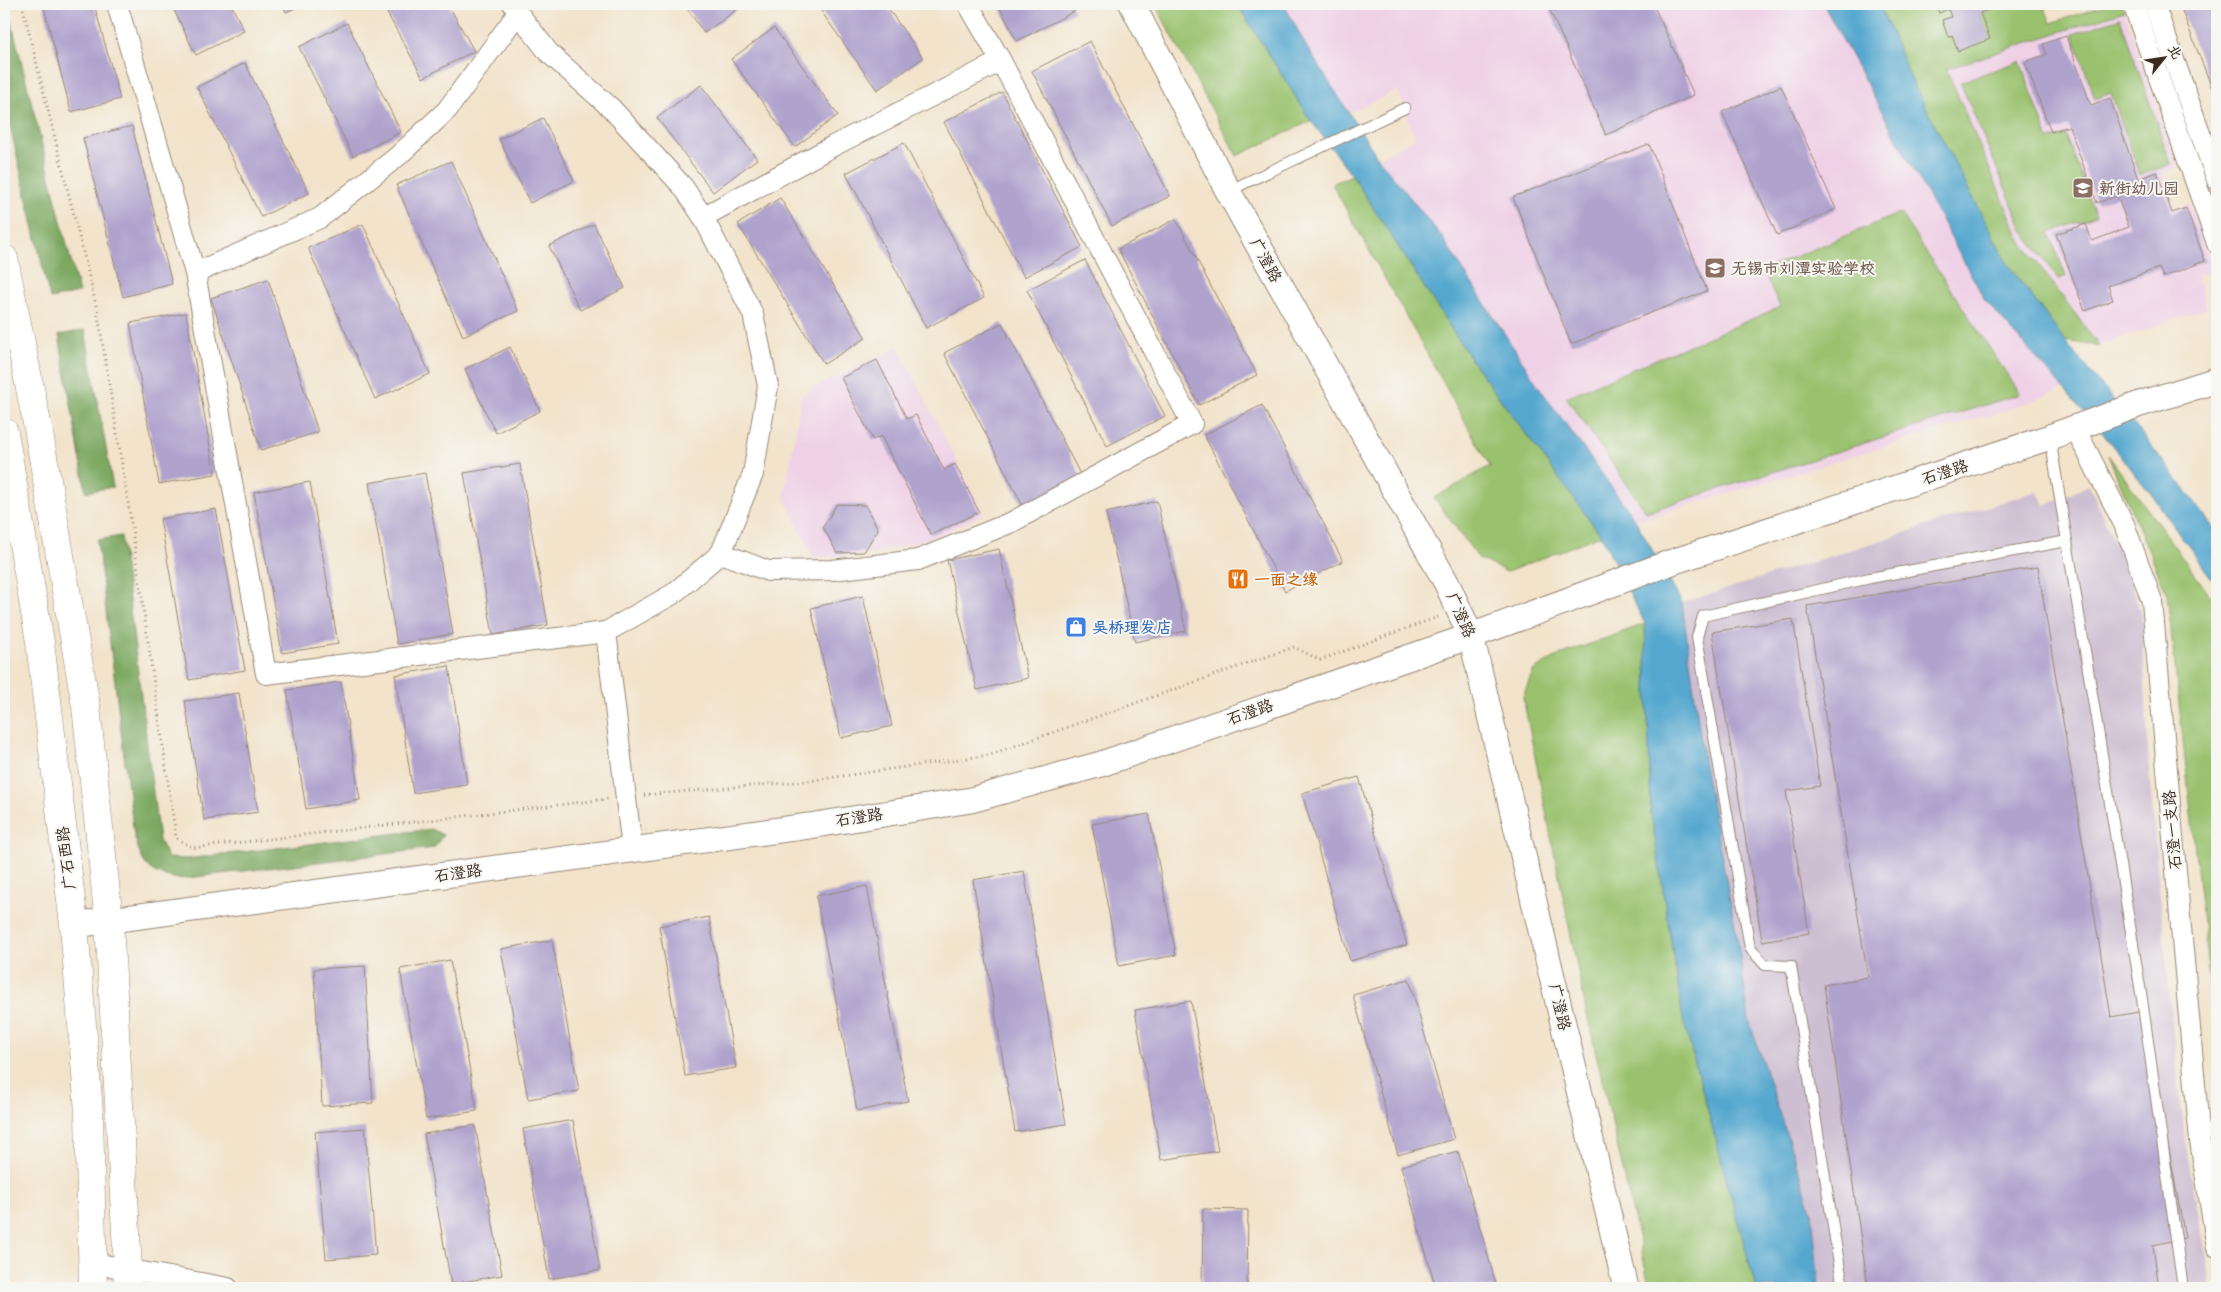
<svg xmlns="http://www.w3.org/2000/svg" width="2221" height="1292" viewBox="0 0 2221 1292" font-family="Sriracha,'LXGW WenKai TC',sans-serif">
  <rect width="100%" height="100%" fill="#f6f6f2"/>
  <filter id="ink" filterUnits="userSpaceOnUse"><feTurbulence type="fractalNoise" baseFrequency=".02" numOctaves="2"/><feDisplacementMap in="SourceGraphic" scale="10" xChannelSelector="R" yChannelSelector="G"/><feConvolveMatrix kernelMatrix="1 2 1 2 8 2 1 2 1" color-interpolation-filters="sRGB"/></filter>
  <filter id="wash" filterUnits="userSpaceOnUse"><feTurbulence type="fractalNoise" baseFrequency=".0096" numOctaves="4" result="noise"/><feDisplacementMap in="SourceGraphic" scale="20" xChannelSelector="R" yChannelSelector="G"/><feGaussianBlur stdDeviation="1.12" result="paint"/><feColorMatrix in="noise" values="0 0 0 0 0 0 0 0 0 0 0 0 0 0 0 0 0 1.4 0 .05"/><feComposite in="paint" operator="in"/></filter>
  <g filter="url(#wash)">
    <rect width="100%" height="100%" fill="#f2e3ca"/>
    <g fill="#efd0e6">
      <path d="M1284 4H1823L1985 300 2063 389 2013 408 1636 521 1541 390 1441 236 1378 158 1415 138 1398 90 1349 113 1306 46Z"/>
      <path d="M2124 11 2178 167 2163 172 2175 209 2190 204 2214 270 2196 276 2207 308 2099 346 2021 241 1945 69Z"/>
      <path d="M898 347 984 514 931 539 868 555 813 557 784 497 802 394Z"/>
    </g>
    <path fill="#cdbed2" d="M2089 485 2130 577 2142 619 2149 771 2169 996 2185 1141 2212 1288H1819L1812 1212 1749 1020 1738 942 1704 764 1682 603 2037 491 2045 506Z"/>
    <g fill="#9ac26e" stroke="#6a7646">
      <path d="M1155 4H1237L1311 121 1237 156Z"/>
      <path d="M1879 4H2043L2051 23 2110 4H2121L2124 11 1946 69 2021 241 2099 346 2065 341 2007 263 1911 79Z"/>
      <path d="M2120 18 2171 164 2140 175 2111 93 2095 99 2073 34Z"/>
      <path d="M2020 61 2049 140 2066 135 2096 216 2049 233 2066 276 2058 279 2024 232 1960 82Z"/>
      <path d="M1352 175 1472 361 1601 535 1507 572 1479 559 1434 498 1490 466 1332 184Z"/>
      <path d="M1900 213 2020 394 1646 512 1566 397 1780 307 1763 270Z"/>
      <path d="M2108 455 2217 605V1051L2167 594Z"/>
      <path d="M1645 624 1651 813 1683 1019 1756 1288H1650L1584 1001 1523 697 1533 671 1557 656Z"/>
    </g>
    <g fill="#7ba861" stroke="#5b6940">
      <path d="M4 4H7L79 293 50 299 4 100Z"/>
      <path d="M85 330 113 487 86 492 59 335Z"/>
      <path d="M121 536 159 840 168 858 186 859 431 829 443 835 434 848 179 879C146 873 143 866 134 835L97 540Z"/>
    </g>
    <g fill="#54a7cf" stroke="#486876">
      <path d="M1237 4H1284L1306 46 1378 158 1441 236 1541 390 1636 521 1682 603 1704 764 1738 942 1749 1020 1812 1212 1819 1288H1756L1683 1019 1651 813 1645 624 1601 535 1472 361 1352 175 1311 121Z"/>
      <path d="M1823 4H1879L1911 79 2007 263 2065 341 2146 439 2217 531V586L2151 494 2100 430 1985 300Z"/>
    </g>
    <g id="blocks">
      <g fill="#afa2cd">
        <path d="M43 4H94L120 99 71 112Z"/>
        <path d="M171 4H231L244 31 196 55Z"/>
        <path d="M282 4H304L286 12Z"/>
        <path d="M382 4H448L474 51 423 78Z"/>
        <path d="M684 4H745L704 33Z"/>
        <path d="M816 4H885L923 58 877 90Z"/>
        <path d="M998 4H1071L1075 11 1017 41Z"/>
        <path d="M1547 4H1653L1694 95 1606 135Z"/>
        <path d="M1936 4H1986L1988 10 1980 13 1990 39 1958 51 1952 35 1948 37 1942 20 1951 17 1948 9 1939 13Z"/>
        <path d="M2199 4H2217V101L2182 11Z"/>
        <path d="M347 23 401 132 353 156 299 47Z"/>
        <path d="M774 28 838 115 795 147 731 59Z"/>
        <path d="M2066 36 2091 105 2110 98 2138 179 2157 172 2172 213 2186 208 2205 261 2163 277 2159 268 2108 286 2113 300 2085 311 2056 234 2086 224 2092 241 2129 227 2117 196 2097 203 2069 126 2051 132 2025 62 2047 54 2043 44Z"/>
        <path d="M1090 41 1170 196 1112 226 1032 71Z"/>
        <path d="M245 63 309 193 261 217 197 87Z"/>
        <path d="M701 85 757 159 713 192 657 118Z"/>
        <path d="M1781 86 1836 209 1777 235 1722 112Z"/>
        <path d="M1002 92 1082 247 1024 277 944 122Z"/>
        <path d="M543 118 574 181 530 203 499 139Z"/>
        <path d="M132 126 172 284 123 297 83 138Z"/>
        <path d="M904 143 984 298 926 328 846 173Z"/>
        <path d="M1649 144 1707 291 1571 344 1513 197Z"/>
        <path d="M451 161 518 311 463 336 396 185Z"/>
        <path d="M780 198 866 338 824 364 738 224Z"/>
        <path d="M1176 219 1257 375 1199 405 1118 249Z"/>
        <path d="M363 224 430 374 375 399 308 248Z"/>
        <path d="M594 224 625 288 580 310 549 246Z"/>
        <path d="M1085 260 1165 416 1107 446 1027 290Z"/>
        <path d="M268 279 318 432 261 450 211 298Z"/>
        <path d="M186 313 215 474 159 484 130 323Z"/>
        <path d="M1002 323 1082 478 1024 508 944 353Z"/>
        <path d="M510 347 540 411 496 433 465 369Z"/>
        <path d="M877 360 907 419 916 415 944 470 955 464 979 512 931 535 881 436 873 440 841 378Z"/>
        <path d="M1262 405 1343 561 1285 591 1204 435Z"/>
        <path d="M520 464 548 625 493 635 464 473Z"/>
        <path d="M425 473 453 634 397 644 369 483Z"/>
        <path d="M310 482 338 644 282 653 254 492Z"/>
        <path d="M1157 501 1186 631 1135 642 1106 513Z"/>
        <path d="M837 504 865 505 878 529 864 552 837 553 823 527Z"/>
        <path d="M216 509 245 670 189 680 160 519Z"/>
        <path d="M999 549 1028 678 977 690 947 560Z"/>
        <path d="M2038 567 2111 1017 2144 1011 2185 1238 2153 1245 2159 1288H1868L1824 985 1868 977 1807 606Z"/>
        <path d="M863 596 892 726 841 738 811 608Z"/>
        <path d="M1793 619 1820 786 1786 791 1809 933 1762 941 1712 632Z"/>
        <path d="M449 666 467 785 413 793 395 675Z"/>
        <path d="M341 682 360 800 306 809 287 690Z"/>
        <path d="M239 693 258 812 204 820 185 701Z"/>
        <path d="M1359 777 1407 945 1350 961 1302 793Z"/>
        <path d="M1149 814 1176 955 1119 966 1092 824Z"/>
        <path d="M1024 871 1066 1124 1015 1132 973 880Z"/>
        <path d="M867 886 908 1101 857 1111 816 896Z"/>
        <path d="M709 917 736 1068 685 1076 659 926Z"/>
        <path d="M552 940 579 1091 528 1099 501 949Z"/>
        <path d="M450 960 477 1111 426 1119 400 969Z"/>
        <path d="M365 966 373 1103 322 1106 314 969Z"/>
        <path d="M1409 979 1454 1139 1398 1155 1353 995Z"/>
        <path d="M1191 1001 1218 1151 1161 1160 1135 1010Z"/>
        <path d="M573 1120 600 1270 549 1279 523 1129Z"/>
        <path d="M475 1125 502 1275 451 1284 424 1134Z"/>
        <path d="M365 1128 376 1255 326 1259 315 1132Z"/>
        <path d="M1458 1151 1497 1288H1436L1401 1166Z"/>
        <path d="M1203 1209 1248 1210 1247 1288H1202Z"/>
      </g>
    </g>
  </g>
  <g filter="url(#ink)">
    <use href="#blocks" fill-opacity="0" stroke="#968674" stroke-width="1"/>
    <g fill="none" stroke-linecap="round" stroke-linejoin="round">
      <g stroke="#968674" stroke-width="12">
        <g id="service">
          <path d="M1228 191 1405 108"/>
          <path d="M2067 541 2142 999 2183 1288"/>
          <path d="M1843 1288 1791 966 1765 965 1750 948 1697 637 1703 616 1870 578 2067 541 2050 438"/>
        </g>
      </g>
      <g stroke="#968674" stroke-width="22">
        <g id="minor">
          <path d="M117 4 195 273 320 218 398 156 447 110 518 13"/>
          <path d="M513 4 518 13 549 53 611 108 684 188 703 217 753 314 768 386 753 474 721 553 673 594 606 632 632 849"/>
          <path d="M2133 4 2217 243"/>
          <path d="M2154 4 2217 180"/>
          <path d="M703 217 833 146 1001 61 968 4"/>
          <path d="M195 273 266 674 606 632"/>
          <path d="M2075 428 2124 524 2152 601 2200 1141 2217 1247"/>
          <path d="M721 553 768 571 832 570 918 560 1012 522 1192 424 1001 61"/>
          <path d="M94 1263 228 1288"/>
        </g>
      </g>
      <g stroke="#968674" stroke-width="27">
        <g id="tertiary">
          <path d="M1132 4 1228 191 1447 584 1471 636 1626 1288"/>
          <path d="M74 925 809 826 971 800 1101 764 1471 636 1672 562 2050 437 2140 404 2217 380"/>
        </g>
      </g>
      <g stroke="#968674" stroke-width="29">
        <g id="primary">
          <path d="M4 259 38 428 86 706 109 921 128 1269 127 1288"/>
          <path d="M4 432 40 642 74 925 89 1112 93 1288"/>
        </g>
      </g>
      <g stroke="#968674" stroke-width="3" stroke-dasharray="1 4" stroke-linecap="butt">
        <path d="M22 4 97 309 129 508 176 838 193 848 608 799"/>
        <path d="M644 795 808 781 989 755 1294 647 1320 660 1438 617"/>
      </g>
      <use href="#service" stroke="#fff" stroke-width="10"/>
      <use href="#minor" stroke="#fff" stroke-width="20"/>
      <use href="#tertiary" stroke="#fff" stroke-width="25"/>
      <use href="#primary" stroke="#fff" stroke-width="28"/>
    </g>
  </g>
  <defs>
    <g id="school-square" transform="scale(1.125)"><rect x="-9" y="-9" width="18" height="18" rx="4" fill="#8d6e63" stroke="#f6f6f2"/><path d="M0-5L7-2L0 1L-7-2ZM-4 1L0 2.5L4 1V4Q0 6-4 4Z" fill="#fff"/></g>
    <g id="restaurant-square" transform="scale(1.125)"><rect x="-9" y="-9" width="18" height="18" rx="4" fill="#e8710a" stroke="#f6f6f2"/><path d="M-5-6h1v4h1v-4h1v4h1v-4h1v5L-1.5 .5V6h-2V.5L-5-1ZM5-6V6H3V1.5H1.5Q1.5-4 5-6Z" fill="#fff"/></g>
    <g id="shop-square" transform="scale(1.125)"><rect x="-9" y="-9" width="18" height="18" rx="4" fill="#3f7fe0" stroke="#f6f6f2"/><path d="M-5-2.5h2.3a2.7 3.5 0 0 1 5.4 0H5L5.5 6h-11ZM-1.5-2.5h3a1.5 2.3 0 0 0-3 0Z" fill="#fff"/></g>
  </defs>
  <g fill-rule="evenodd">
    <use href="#school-square" x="2083" y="188"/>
    <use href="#school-square" x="1715" y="268"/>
    <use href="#restaurant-square" x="1238" y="579"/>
    <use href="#shop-square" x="1076" y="627"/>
  </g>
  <g text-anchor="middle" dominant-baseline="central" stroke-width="4" stroke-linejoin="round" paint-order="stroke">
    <g font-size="16" font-weight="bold" fill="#785e54" stroke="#f6f6f2" text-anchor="start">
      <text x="2099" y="188">新街幼儿园</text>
      <text x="1731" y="268">无锡市刘潭实验学校</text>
    </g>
    <g font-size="16" fill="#3b2a1e" stroke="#f6f6f2">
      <text transform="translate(1266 260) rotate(61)">广澄路</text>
      <text transform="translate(1945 472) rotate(-18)">石澄路</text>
      <text transform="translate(1461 615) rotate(66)">广澄路</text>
      <text transform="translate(1250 712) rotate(-19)">石澄路</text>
      <text transform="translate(859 817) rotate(-9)">石澄路</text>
      <text transform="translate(2172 830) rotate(-95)">石澄一支路</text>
      <text transform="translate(66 858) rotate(-97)">广石西路</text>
      <text transform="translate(458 873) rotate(-8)">石澄路</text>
      <text transform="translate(1560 1007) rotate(77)">广澄路</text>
    </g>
    <g font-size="16" font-weight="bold" fill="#c56008" stroke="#f6f6f2" text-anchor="start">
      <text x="1254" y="579">一面之缘</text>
    </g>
    <g font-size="16" font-weight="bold" fill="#366cbe" stroke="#f6f6f2" text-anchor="start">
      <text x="1092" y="627">吴桥理发店</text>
    </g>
  </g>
  <rect width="2221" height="1292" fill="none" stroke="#f6f6f2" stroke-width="20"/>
  <g transform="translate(2164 58) rotate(60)" stroke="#f6f6f2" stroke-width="4" paint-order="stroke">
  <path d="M0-4L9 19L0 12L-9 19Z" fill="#3b2a1e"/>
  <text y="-8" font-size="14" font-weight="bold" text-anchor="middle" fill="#3b2a1e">北</text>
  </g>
</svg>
